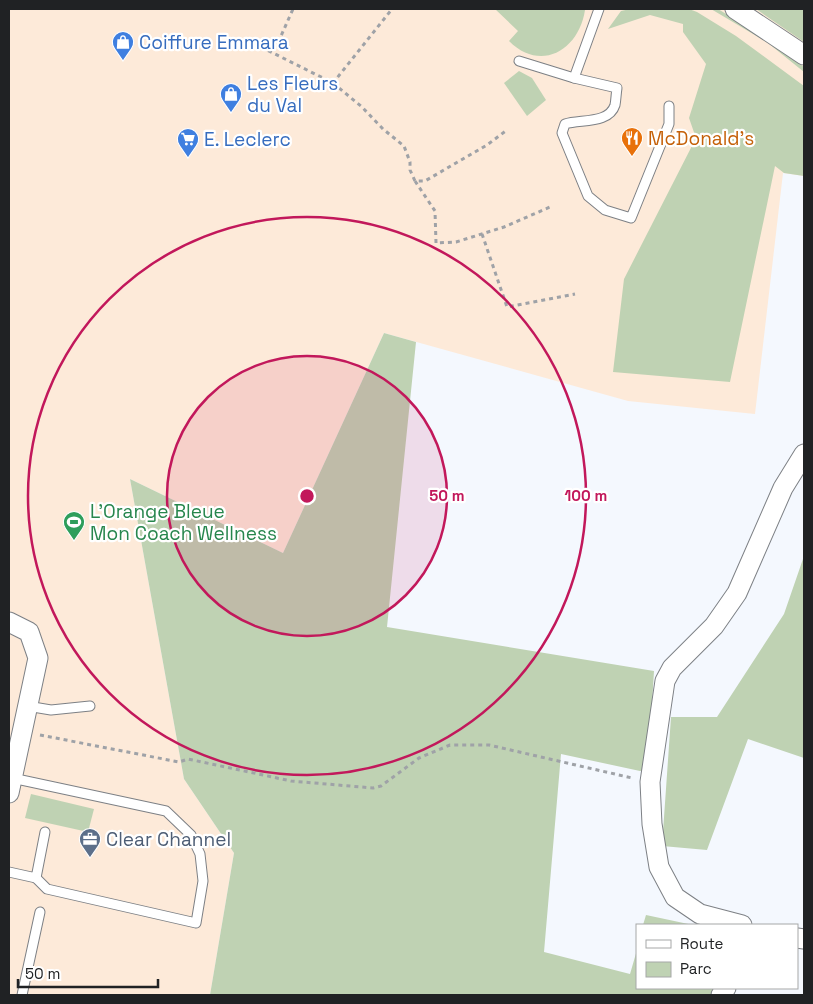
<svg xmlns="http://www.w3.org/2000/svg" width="813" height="1004" viewBox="0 0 813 1004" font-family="'Space Grotesk',sans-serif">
  <rect width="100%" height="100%" fill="#f4f8fe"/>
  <path fill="#fdead9" d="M9 9H804V176L783 173 755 414 628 401 384 333 283 553 130 479 184 779 234 853 210 995H9Z"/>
  <g fill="#bfd2b3">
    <path d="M495 9H584L585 10C579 50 541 73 509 41L518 31Z"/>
    <path d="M630 9H689L697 12 736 36 804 86V176L784 173 775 166 730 382 613 372 624 279 696 138 689 118 706 64 683 32V24L650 15 608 29 621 11Z"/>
    <path d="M711 9H718L770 41 804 67V72L768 43Z"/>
    <path d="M756 9H804V42Z"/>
    <path d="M519 71 532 78 546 100 527 116 504 83Z"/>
    <path d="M384 333 416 342 387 627 654 671 648 770 640 771 561 754 544 952 630 974 637 950V988H715L710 995H210L234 853 184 779 130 479 283 553Z"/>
    <path d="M804 556V758L748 739 707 850 662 846 671 717H717L784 614Z"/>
    <path d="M31 794 94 809 88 832 25 818Z"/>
    <path d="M646 915 693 925H643Z"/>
  </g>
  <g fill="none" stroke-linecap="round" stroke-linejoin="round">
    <g stroke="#7d8085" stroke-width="11">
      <g id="service">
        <path d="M519 61 574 78 599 9"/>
        <path d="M574 78 617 88C616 94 616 100 615 105 609 124 581 119 565 124L562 133 588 196 605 210 631 218 669 124V106"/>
        <path d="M27 706 51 710 90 706"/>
        <path d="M12 778 166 811 191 835 200 854 203 881 196 923 47 889 36 878"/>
        <path d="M9 872 36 878 45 832"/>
        <path d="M22 995 40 912"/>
      </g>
    </g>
    <g stroke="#7d8085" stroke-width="21">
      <g id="minor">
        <path d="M735 9 804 55"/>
        <path d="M9 622 29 632 38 658 9 793"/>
        <path d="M742 925 700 914 675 897 659 867 652 824 650 782 665 681 672 668 714 626 737 593 783 488 804 454"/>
        <path d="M797 938 804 939"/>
        <path d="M721 995 726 988"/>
      </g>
    </g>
    <g stroke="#9fa2a7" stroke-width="3" stroke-dasharray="4 4" stroke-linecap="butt">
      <path d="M261 47 333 83 392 9"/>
      <path d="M264 47H274L281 36 293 9"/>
      <path d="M333 83 362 107 383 129 404 146 410 162V170L415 181H425L487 145 507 130"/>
      <path d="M415 181 435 211 436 243 456 242 504 227 550 207"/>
      <path d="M482 234 507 307 575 294"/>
      <path d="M40 735 179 762 188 759 291 781 373 788 381 786 419 758 450 745H489L632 778"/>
    </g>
    <use href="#service" stroke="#fff" stroke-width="9"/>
    <use href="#minor" stroke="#fff" stroke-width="19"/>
  </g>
  <circle cx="307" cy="496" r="140" fill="#c2185b" fill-opacity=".12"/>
  <g fill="none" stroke="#c2185b" stroke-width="2.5">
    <circle cx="307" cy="496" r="140"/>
    <circle cx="307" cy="496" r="279"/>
  </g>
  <defs>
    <g id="shop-pin" transform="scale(1.125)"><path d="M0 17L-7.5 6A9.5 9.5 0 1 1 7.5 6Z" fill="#3f7fe0" stroke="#fff"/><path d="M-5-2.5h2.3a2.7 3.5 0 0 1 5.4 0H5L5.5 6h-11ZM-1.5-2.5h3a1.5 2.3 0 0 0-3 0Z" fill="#fff"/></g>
    <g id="restaurant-pin" transform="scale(1.125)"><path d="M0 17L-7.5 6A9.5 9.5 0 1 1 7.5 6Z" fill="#e8710a" stroke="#fff"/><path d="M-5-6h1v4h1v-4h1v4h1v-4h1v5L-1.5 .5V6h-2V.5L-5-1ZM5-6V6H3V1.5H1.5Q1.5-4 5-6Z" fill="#fff"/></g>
    <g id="supermarket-pin" transform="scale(1.125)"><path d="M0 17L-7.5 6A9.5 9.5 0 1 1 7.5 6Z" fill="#3f7fe0" stroke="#fff"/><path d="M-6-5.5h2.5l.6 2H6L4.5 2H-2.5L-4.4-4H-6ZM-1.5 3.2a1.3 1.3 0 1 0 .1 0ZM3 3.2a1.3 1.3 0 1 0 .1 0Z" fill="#fff"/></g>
    <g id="stadium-pin" transform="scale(1.125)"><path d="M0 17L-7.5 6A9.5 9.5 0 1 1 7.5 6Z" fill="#2e9e5b" stroke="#fff"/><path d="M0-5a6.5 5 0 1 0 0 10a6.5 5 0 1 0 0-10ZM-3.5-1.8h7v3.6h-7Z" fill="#fff"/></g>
    <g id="office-pin" transform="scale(1.125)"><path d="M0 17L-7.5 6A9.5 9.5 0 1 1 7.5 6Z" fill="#5c6f8a" stroke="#fff"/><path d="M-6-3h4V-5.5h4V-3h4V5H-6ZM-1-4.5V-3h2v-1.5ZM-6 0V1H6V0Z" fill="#fff"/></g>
  </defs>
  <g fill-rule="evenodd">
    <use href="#shop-pin" x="123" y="42"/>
    <use href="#shop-pin" x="231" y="94"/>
    <use href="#restaurant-pin" x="632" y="138"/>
    <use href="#supermarket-pin" x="188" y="139"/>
    <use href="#stadium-pin" x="74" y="522"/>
    <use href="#office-pin" x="90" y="839"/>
  </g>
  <g text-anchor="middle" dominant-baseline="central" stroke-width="4.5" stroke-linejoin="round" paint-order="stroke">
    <g font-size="19" fill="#366cbe" stroke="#fff" text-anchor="start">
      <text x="139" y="42">Coiffure Emmara</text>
      <text x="247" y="83">Les Fleurs<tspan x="247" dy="22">du Val</tspan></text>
      <text x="204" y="139">E. Leclerc</text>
    </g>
    <g font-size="19" fill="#c56008" stroke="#fff" text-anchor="start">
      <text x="648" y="138">McDonald's</text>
    </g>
    <g font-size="19" fill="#27864d" stroke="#fff" text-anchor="start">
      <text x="90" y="511">L'Orange Bleue<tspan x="90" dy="22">Mon Coach Wellness</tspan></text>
    </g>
    <g font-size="19" fill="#4e5e75" stroke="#fff" text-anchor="start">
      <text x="106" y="839">Clear Channel</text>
    </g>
  </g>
  <circle cx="307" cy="496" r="8" fill="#c2185b" stroke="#fff" stroke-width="2.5"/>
  <g font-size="15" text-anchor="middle" font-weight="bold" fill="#c2185b" stroke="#fff" stroke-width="4.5" stroke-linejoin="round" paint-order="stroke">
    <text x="447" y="501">50 m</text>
    <text x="586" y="501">100 m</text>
  </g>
  <rect width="813" height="1004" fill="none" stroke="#202224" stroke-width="20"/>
  <rect x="636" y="924" width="162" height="65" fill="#ffffff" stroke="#a6a7a7"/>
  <rect x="646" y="940" width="25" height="8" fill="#ffffff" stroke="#a6a7a7"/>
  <text x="680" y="949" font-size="15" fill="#202224">Route</text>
  <rect x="646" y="962" width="25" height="15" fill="#bfd2b3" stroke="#a6a7a7"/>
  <text x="680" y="974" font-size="15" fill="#202224">Parc</text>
  <path d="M18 979v8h140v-8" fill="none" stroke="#202224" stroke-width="2.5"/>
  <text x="25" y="979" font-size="15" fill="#202224" stroke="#ffffff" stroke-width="4" paint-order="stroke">50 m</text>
</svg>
